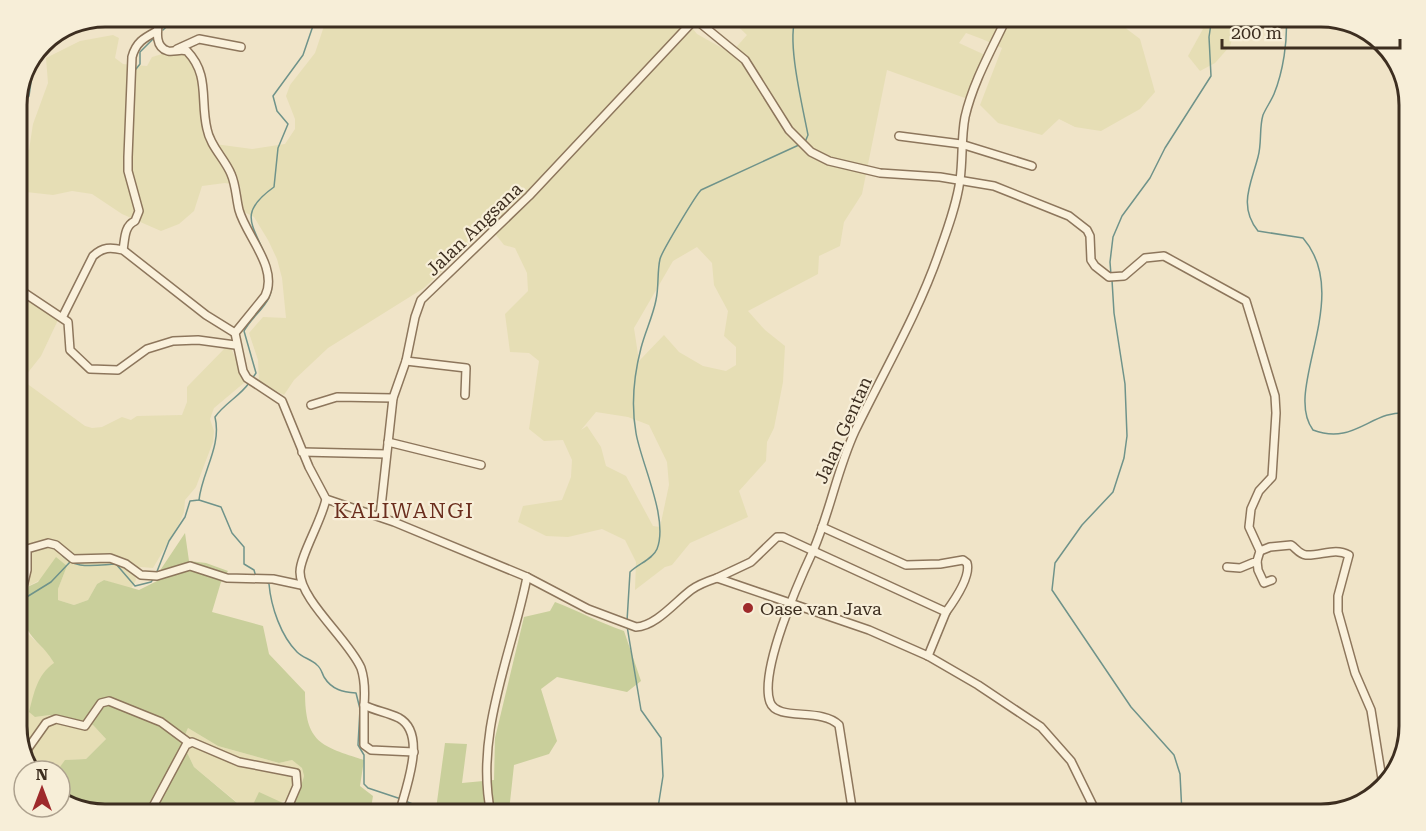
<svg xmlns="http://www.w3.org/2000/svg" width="1426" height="831" viewBox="0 0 1426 831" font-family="'Roboto Serif',serif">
  <rect width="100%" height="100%" fill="#f0e4c8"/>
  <g fill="#e6deb5" fill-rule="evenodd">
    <path d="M327 17H687L685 19 697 34 731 53 747 35 728 17H793L806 21 814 17H1117L1115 20 1140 39 1155 92 1140 109 1101 131 1075 127 1059 119 1042 135 998 123 980 105 1002 48 982 39 966 33 959 43 985 55 965 98 887 70 862 194 844 222 840 246 819 256 818 274 748 311 765 330 785 346 783 382 774 428 767 442 766 461 739 491 748 517 690 543 672 565 665 567 635 590 636 562 625 540 602 529 568 537 546 536 518 522 523 506 562 500 571 477 572 460 563 440 544 441 529 429 539 361 529 353 510 352 505 314 528 291 527 273 515 248 504 245 489 226 424 288 328 348 294 380 284 395 259 382 258 360 249 333 263 317 286 318 282 278 277 259 268 240 254 217 244 212 240 186 225 183 202 186 194 211 179 224 161 231 122 214 92 194 72 191 53 195 17 191V147L29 150 33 124 48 83 46 58 80 41 113 35 119 38 115 58 123 64 147 66 152 57 162 54 188 55 200 76 202 130 207 143 252 149 285 144 295 129V119L286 96 290 85 315 53ZM697 247 712 263 714 285 728 311 724 336 736 347V365L726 371 703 366 679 352 664 335 639 361 634 328 673 261ZM596 412 628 417 649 425 667 462 669 485 660 527 653 526 626 476 606 466 601 447 587 426 581 430Z"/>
    <path d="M1174 17H1239L1230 46 1215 63 1200 71 1188 56 1203 29Z"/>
    <path d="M17 293 32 300 58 320 41 356 22 380 85 426 92 428 102 427 122 417 131 420 137 416 182 415 187 402V387L227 346 231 348 245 382 214 408 210 419 214 431 213 442 205 463 196 487 185 500 184 512 179 524 153 568 141 567 134 570 136 580 131 589 104 580 97 584 88 600 74 605 58 600V589L67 566 17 592Z"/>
    <path d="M17 615 22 616 27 633 49 654 54 663 35 717 50 715 93 725 106 739 86 759 66 760 57 771H29L17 732Z"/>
    <path d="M188 728 218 746 279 763 292 760 302 768 304 776 298 796 250 813 194 767 182 742Z"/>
  </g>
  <g fill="#c9cf9b" fill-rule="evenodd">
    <path d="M185 533 189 561 206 563 228 571 221 582 212 612 263 626 269 654 305 692C305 743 321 746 364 760L360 786 373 796 370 814H105L60 802V771H57L65 760 86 759 106 739 93 725 50 715 35 717 29 712C34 693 37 675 54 663 43 643 29 641 22 616L17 615V592L38 582 56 557 67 566 58 589V600L74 605 88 600 97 584 104 580 139 590 157 581 161 569ZM188 728 218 746 279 763 292 760 302 768 304 776 298 796 283 803 259 792 249 813 194 767 182 742Z"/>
    <path d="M555 602C579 611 600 623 624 631L641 681 627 692 557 677 541 689 557 741 549 754 514 765 510 802 506 814H432L436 809 445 743 467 744 462 783 494 780 495 738 524 617 550 611Z"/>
  </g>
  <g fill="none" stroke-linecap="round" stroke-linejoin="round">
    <g stroke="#6f938a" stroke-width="1.5">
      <path d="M796 17C786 40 803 108 808 135L805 142"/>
      <path d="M1286 17C1288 40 1283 72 1274 94 1271 101 1266 108 1263 115 1259 128 1262 143 1258 157 1251 184 1238 206 1258 231L1303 238C1354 297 1282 389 1313 430 1355 446 1371 409 1409 413"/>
      <path d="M163 30 177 17"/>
      <path d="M136 69 140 64V52L154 38"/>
      <path d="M17 112 29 96 34 62"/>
      <path d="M267 260C254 225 236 214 274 187L278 148 288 124 277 111 273 96 303 55 316 17"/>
      <path d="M1111 275 1110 262 1113 237 1122 216 1150 178 1165 148 1211 76 1209 37 1212 17"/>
      <path d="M1112 280 1114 313 1125 384 1127 436 1124 458 1113 492 1082 525 1055 563 1052 590 1131 707 1174 755 1180 774 1182 814"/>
      <path d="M252 379 256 373 244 331C255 311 277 302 271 276"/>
      <path d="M199 500 221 507 232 533 244 547V564L254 570 256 577"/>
      <path d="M17 536 23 537 29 547"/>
      <path d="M36 550 49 546"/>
      <path d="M60 552C72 571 96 565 116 564L135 586 151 582 154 578"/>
      <path d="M156 574 169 541 185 517 190 501 199 500C202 472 222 446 215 417 225 403 240 396 249 383"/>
      <path d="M266 582 269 584C271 607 281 636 297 652 303 658 311 659 317 665 321 668 322 673 324 677 332 690 343 692 356 693L360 709 358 745 364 755V784L368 788 401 799"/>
      <path d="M17 603 51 582 70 562"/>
      <path d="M627 621 630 572C638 564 653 559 657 549 669 519 641 463 636 433 631 405 634 375 641 348 645 332 653 316 656 300 659 287 657 272 660 259 662 251 696 195 701 190L801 144"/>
      <path d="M627 626 641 710 661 738 663 776 657 814"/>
      <path d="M405 801 425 809 430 814"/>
    </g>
    <g stroke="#8d765c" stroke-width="10">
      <g id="minor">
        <path d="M159 17C158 27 153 47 168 51 175 52 180 49 187 51 210 75 200 100 207 129 210 146 225 159 231 174 236 185 236 198 239 210 246 236 279 268 265 296L235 333 243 371 247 378 282 401 309 467 326 499 394 522 527 577C512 654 474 734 491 814"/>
        <path d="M695 19 745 60 789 130 811 152 829 161 880 173 940 177 994 186 1069 216 1087 230 1090 236 1091 260 1095 266 1109 277 1124 276 1145 258 1164 256 1246 301 1275 396 1276 413 1272 477 1259 491 1251 509 1249 527 1260 551 1257 561 1240 568 1227 567"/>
        <path d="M177 49 199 39 241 47"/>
        <path d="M899 136 961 144 1032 166"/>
        <path d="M123 250C125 239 124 226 135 221L139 211 128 171V157L132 57C136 42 144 38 157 31"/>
        <path d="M17 288 68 322 70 350 90 369 118 370 147 349 173 341 198 340 235 345"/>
        <path d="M63 316 93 256C103 247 110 247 123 250L206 315 235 333"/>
        <path d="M406 361 466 368 465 395"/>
        <path d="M311 405 337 397 393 398"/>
        <path d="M388 442 481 465"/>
        <path d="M302 452 386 454"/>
        <path d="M326 499C322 520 300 556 300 572 300 600 349 640 361 668 365 680 365 693 364 705 375 711 387 712 399 718 428 734 405 790 399 814"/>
        <path d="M380 516 393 398 406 361 415 317 421 300 529 196 697 17"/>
        <path d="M1260 551 1270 547 1291 545C1296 548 1299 554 1306 555 1321 556 1335 547 1349 555L1338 596V612L1355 673 1371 710 1383 785"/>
        <path d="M1257 561 1258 570 1264 583 1272 580"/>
        <path d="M527 577 588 609 636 627C656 626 675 602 691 590 699 584 708 581 717 578L869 630 928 656 978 685 1041 727 1071 761 1097 814"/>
        <path d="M717 578 751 562 777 537H783L946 612C954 601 971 576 967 563L963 560 940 564 906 565 822 527"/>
        <path d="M17 598 21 595 27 570V549L48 543 56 545 73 559 110 558 126 564 141 575 157 576 190 566 227 578 273 579 301 585"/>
        <path d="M928 656 946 612"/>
        <path d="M364 705V745L371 750 414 752"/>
        <path d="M24 754 46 723 56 719 85 726 101 703 109 701 161 722 188 742"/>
        <path d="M149 814 186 745 192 742 239 762 296 773 297 786 285 814"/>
        <path d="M853 814 839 725C821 707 777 722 770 702 759 671 799 581 813 551 830 512 837 470 855 431 884 371 918 314 940 250 948 228 957 203 960 180 963 159 961 138 965 117 973 82 992 49 1007 17"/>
      </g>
    </g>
    <use href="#minor" stroke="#faf1dc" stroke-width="7"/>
  </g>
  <circle fill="#9e2a2b" stroke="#f7eed8" stroke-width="2" cx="748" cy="608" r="6"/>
  <g text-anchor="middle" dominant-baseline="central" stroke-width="4.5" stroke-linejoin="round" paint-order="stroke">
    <g font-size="18" fill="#3d2e20" stroke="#f7eed8">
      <text transform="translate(474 229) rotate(-44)">Jalan Angsana</text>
      <text transform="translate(843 430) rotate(-66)">Jalan Gentan</text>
    </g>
    <g font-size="18" fill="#3d2e20" stroke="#f7eed8" text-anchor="start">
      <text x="760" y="608">Oase van Java</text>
    </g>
    <g font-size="21" letter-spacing="1.5" fill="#6b2e1e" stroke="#f7eed8">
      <text x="404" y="511">KALIWANGI</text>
    </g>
  </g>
  <path d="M0 0H1426V831H0ZM105 27H1321A78 78 0 0 1 1399 105V726A78 78 0 0 1 1321 804H105A78 78 0 0 1 27 726V105A78 78 0 0 1 105 27Z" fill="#f7eed8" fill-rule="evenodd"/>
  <path fill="none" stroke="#3d2e20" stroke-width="3" d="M105 27H1321A78 78 0 0 1 1399 105V726A78 78 0 0 1 1321 804H105A78 78 0 0 1 27 726V105A78 78 0 0 1 105 27Z"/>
  <g transform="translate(42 789)"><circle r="28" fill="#f7eed8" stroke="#ada18e" stroke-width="1.5"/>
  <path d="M0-4.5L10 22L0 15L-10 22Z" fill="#9e2a2b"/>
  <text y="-9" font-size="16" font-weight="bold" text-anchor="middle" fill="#3d2e20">N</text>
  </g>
  <path d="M1222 39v9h178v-9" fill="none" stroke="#3d2e20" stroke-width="3"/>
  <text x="1231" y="39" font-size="18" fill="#3d2e20" stroke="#f7eed8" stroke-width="4.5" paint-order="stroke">200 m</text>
</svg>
